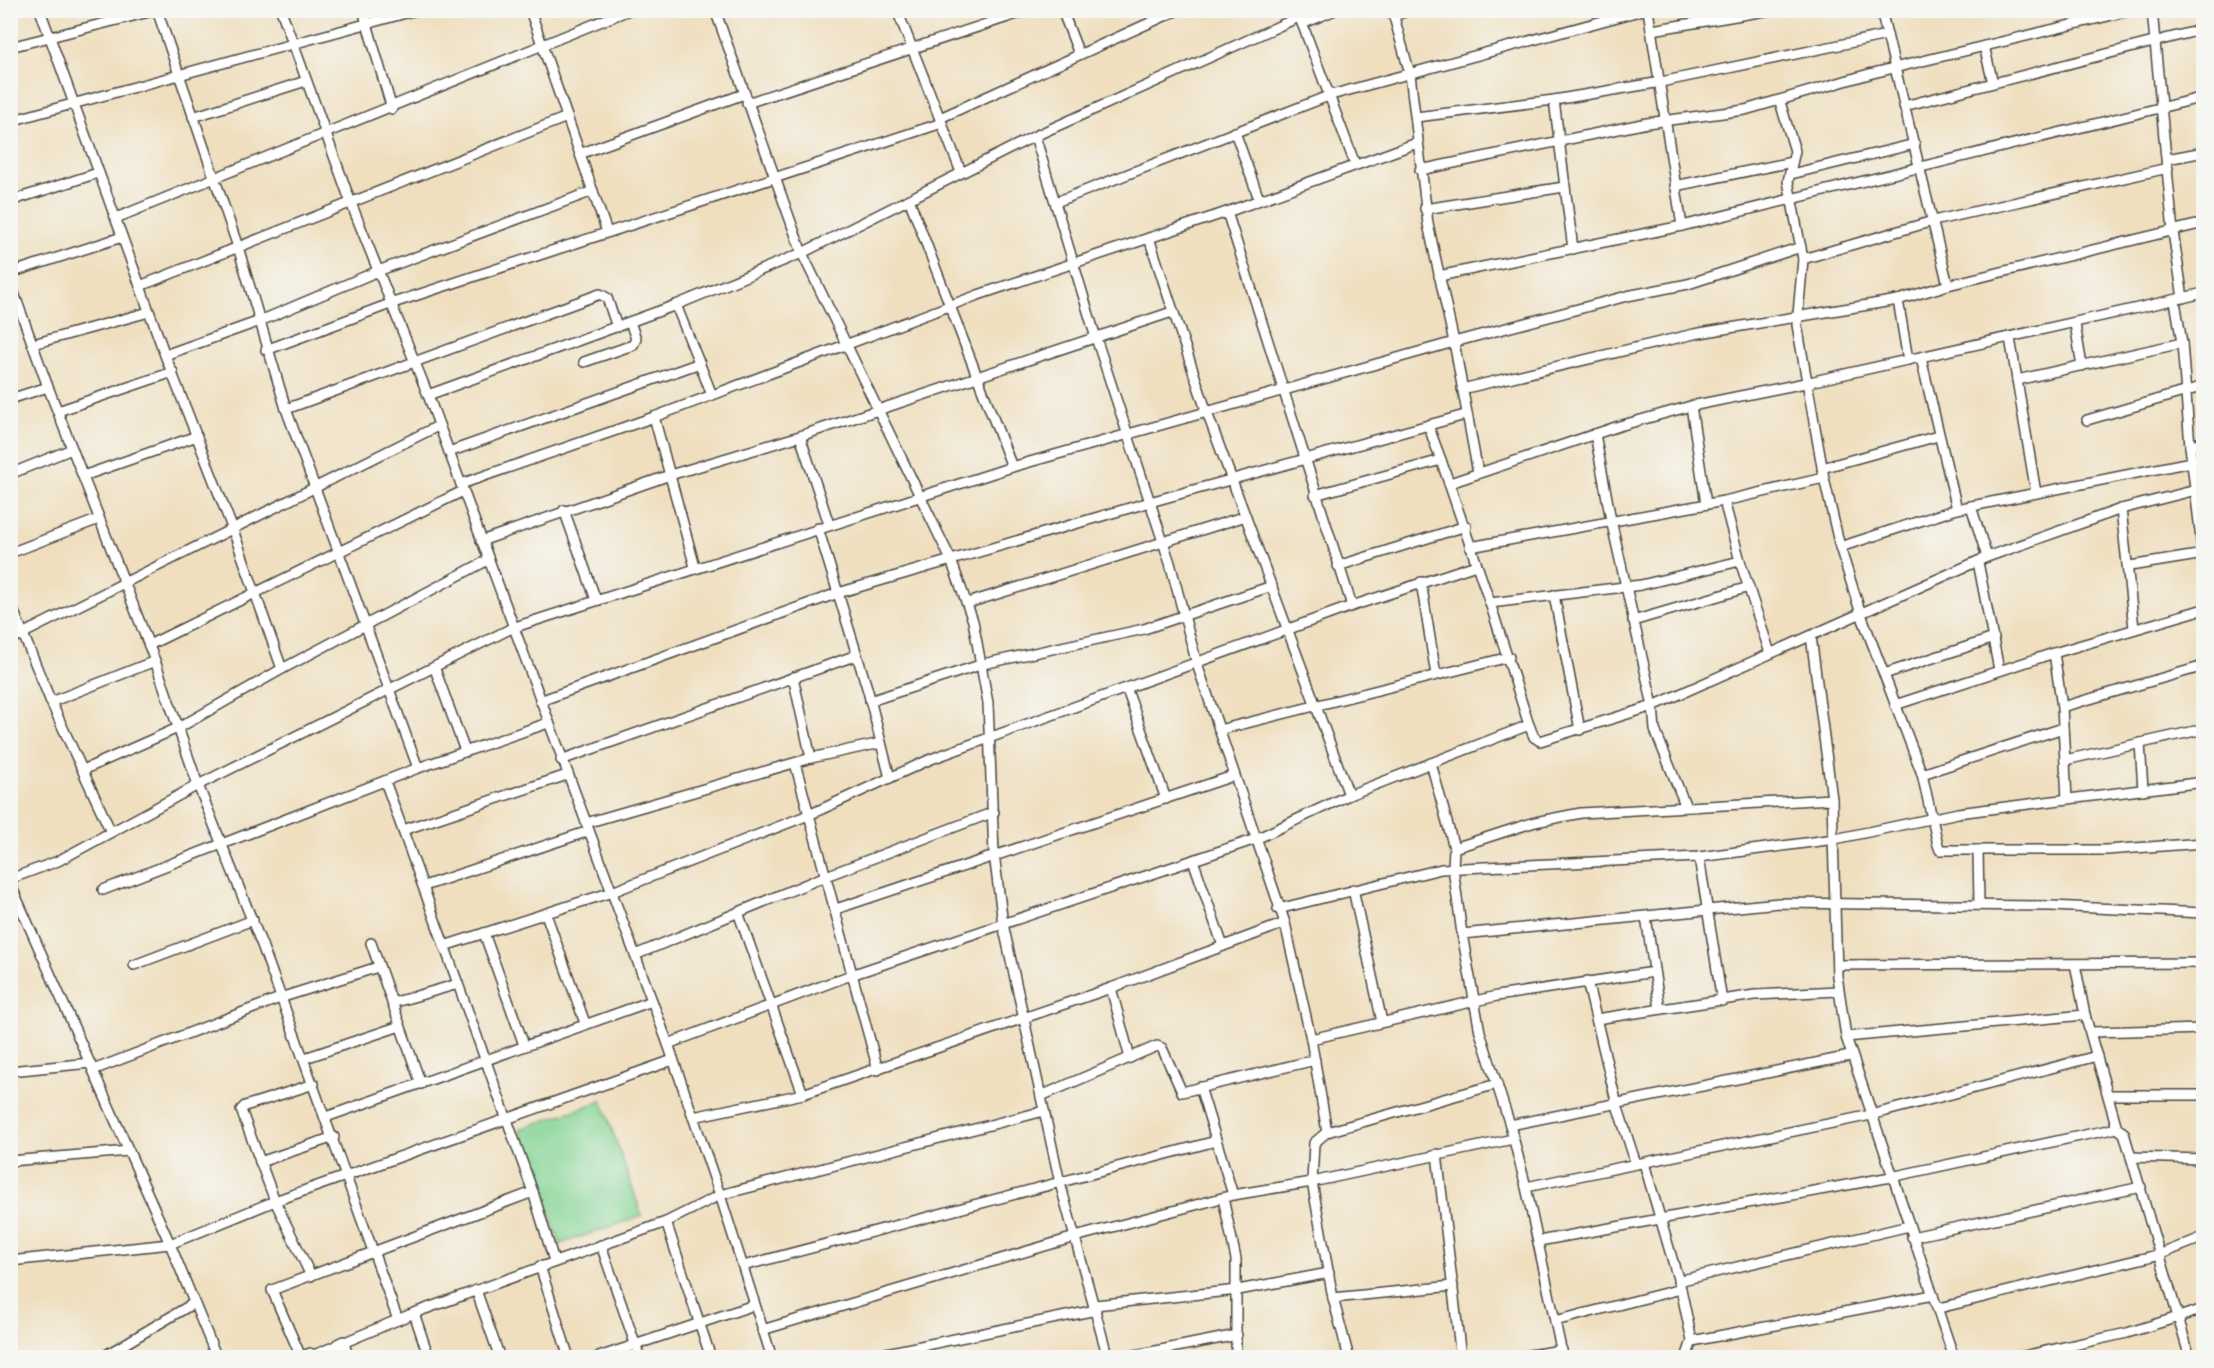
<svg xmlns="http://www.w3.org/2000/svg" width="2214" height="1368" viewBox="0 0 2214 1368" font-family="'Balsamiq Sans',sans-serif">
  <rect width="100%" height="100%" fill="#f6f6f2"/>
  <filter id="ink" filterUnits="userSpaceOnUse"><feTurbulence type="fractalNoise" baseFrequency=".0167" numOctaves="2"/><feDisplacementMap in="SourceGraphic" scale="12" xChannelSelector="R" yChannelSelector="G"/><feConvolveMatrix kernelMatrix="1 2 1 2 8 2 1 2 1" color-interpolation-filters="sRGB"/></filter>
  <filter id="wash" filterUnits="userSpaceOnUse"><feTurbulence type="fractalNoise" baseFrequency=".008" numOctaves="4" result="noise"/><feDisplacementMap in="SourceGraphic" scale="24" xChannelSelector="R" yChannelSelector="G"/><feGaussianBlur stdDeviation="1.35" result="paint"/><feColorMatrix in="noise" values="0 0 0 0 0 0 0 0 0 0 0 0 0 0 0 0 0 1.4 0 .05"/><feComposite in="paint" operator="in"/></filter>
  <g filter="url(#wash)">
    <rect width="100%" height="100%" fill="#efdfbf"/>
    <path fill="#84d494" stroke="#588060" stroke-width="1.5" d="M602 1101 642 1216 560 1244 520 1129Z"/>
  </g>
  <g filter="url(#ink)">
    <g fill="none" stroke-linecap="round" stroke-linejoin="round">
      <g stroke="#484641" stroke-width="12">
        <g id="minor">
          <path d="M40 10 165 355 233 530 282 669"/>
          <path d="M157 10 238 247 286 409 418 768"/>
          <path d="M281 10 351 203 428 395 668 1044 720 1195 772 1358"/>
          <path d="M363 10 392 109"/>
          <path d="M530 10 607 232"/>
          <path d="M715 10 802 253 951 560 973 621 988 703 994 854 1003 924 1060 1183 1108 1358"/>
          <path d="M897 10 961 172"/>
          <path d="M1062 10 1079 54"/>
          <path d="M1297 10 1355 164"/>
          <path d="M1392 10 1410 74 1428 224 1454 342 1478 473"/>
          <path d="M1648 10 1682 226"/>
          <path d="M1881 10 1948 285"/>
          <path d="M2152 10 2173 232 2183 298"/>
          <path d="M1394 16 1410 10"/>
          <path d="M1302 24 1335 10"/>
          <path d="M1652 30 1771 10"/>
          <path d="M1984 46 1993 83"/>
          <path d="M10 47 157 10"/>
          <path d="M1554 100 1573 249"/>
          <path d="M1780 102 1795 151 1788 181 1803 259 1797 325 1824 478 1840 547 1861 614 1922 774 1938 845 1940 850H2106L2204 843"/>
          <path d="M747 103 1029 10"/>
          <path d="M1904 106 2204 29"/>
          <path d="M193 117 306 81"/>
          <path d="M1416 117 1554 100 1661 82 1887 35"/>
          <path d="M940 118 1178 10"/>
          <path d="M10 121 417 10"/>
          <path d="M1235 132 1259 199"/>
          <path d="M1035 136 1096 338 1170 563 1197 664 1285 923 1311 1039 1327 1132"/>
          <path d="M582 153 744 94"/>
          <path d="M2167 159 2204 152"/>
          <path d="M1420 170 1647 123 1745 110 1869 74 2133 10"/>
          <path d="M1791 174 1915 144"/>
          <path d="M1675 186 1792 162"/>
          <path d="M909 199 1012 467"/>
          <path d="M10 201 98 173"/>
          <path d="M1056 202 1331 95 1643 10"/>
          <path d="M1425 209 1564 187"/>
          <path d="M1227 212 1352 606"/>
          <path d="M116 218 629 10"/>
          <path d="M1149 238 1206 410 1349 795"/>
          <path d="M1803 259 1933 221 2168 168"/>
          <path d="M10 273 122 237"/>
          <path d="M1439 276 1682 226 2204 97"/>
          <path d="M10 282 48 387 155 661 198 785 262 945 398 1320"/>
          <path d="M140 286 567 117"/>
          <path d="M1898 300 1908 360"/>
          <path d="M2175 301 2182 343 2190 446 2204 565"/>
          <path d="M676 305 712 395"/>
          <path d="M2075 324 2082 366"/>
          <path d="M2010 338 2036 493"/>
          <path d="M33 344 149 312"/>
          <path d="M266 350 390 304 942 123"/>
          <path d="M165 355 260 321 378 271 593 191"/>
          <path d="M1921 358 1957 509"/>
          <path d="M584 362 633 345 636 339 630 322"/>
          <path d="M2017 380 2182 343"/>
          <path d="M1462 389 1694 334 1898 300 1948 285 2204 223"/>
          <path d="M428 395 676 305 802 253 1035 136 1299 17"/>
          <path d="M10 399 48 387"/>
          <path d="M1691 406 1706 504"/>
          <path d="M286 409 600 294 607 298 617 327"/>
          <path d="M58 411 173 372"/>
          <path d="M654 417 695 567"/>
          <path d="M2087 420 2204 386"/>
          <path d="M1428 425 1441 460"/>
          <path d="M1595 434 1611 520 1653 706 1655 730 1686 807"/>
          <path d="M800 436 829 524"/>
          <path d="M2190 446 2204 441"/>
          <path d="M449 452 700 363"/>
          <path d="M1822 468 1938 436"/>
          <path d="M10 474 72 449"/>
          <path d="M83 476 197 436"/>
          <path d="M1450 483 1619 426 1691 406 1805 383 2204 293"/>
          <path d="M461 484 654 417 978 295 1227 212 1417 143"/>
          <path d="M1315 495 1441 460 1490 603"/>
          <path d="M1724 501 1740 561"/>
          <path d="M1971 506 1987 557"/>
          <path d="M2121 509 2134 628"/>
          <path d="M564 510 596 600"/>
          <path d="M818 528 868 691 890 778"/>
          <path d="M481 541 670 475 800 436 1172 312"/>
          <path d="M1470 547 1724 501 1824 478"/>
          <path d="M1840 547 1957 509 2191 462"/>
          <path d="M10 553 99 519"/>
          <path d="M1978 562 1999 670"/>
          <path d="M1338 566 1466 526"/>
          <path d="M2130 566 2204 554"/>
          <path d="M1421 582 1436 675"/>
          <path d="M1554 595 1580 730"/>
          <path d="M10 602 51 702 111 832"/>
          <path d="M968 603 1246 516"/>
          <path d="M1633 621 1749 587"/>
          <path d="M1811 636 1832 799 1837 976 1846 1037 1954 1358"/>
          <path d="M10 640 438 426"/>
          <path d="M149 645 463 491"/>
          <path d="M2054 653 2062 707 2067 799"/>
          <path d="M435 669 465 751"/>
          <path d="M1884 674 1994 638"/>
          <path d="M793 677 811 758"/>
          <path d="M1127 690 1166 799"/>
          <path d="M540 701 838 593 1150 502 1465 415"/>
          <path d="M870 701 983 664 1144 629 1272 586"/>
          <path d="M51 702 155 661"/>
          <path d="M1895 705 2054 653 2204 609"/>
          <path d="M2062 707 2204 666"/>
          <path d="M1529 725 1490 603 1641 585 1740 561 1770 653"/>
          <path d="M1219 730 1509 657"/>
          <path d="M2140 743 2143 790"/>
          <path d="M561 760 857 655"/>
          <path d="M2065 760 2204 729"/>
          <path d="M795 763 878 1070"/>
          <path d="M1431 763 1454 848 1453 868 1462 934 1480 1032 1510 1125 1526 1187 1563 1358"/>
          <path d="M83 770 180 727 282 669 488 560"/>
          <path d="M1922 774 2063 728"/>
          <path d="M385 781 533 1192 554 1261"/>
          <path d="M586 823 811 758 881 743"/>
          <path d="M403 830 567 775"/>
          <path d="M1454 848 1535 822 1581 813 1832 799"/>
          <path d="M1978 850 1979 905"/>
          <path d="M1699 857 1722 1001"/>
          <path d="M1193 860 1223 946"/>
          <path d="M10 879 58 861 198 785 512 628 1012 467 1454 342 1627 296 1688 284 1801 247"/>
          <path d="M10 883 170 1244 217 1358"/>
          <path d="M424 886 589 831"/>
          <path d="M1353 889 1382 1022"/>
          <path d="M103 890 418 768 548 723"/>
          <path d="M836 909 1233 776"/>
          <path d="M1278 909 1441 869 1699 857 1835 839 1958 813 2204 782"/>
          <path d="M738 912 803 1094 1111 988 1285 923"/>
          <path d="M546 914 585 1023"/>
          <path d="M1646 917 1660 1009"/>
          <path d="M484 933 524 1045"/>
          <path d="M1462 934 1779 903 2051 906 2204 913"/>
          <path d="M371 943 421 1084"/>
          <path d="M444 946 612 892 811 814 931 759 1352 606 1476 565"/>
          <path d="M635 955 826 876 994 812"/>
          <path d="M2075 964 2085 1015 2117 1128 2124 1133 2190 1358"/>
          <path d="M134 965 253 920"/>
          <path d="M1837 965 2204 963"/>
          <path d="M1587 981 1617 1105 1636 1164"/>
          <path d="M1111 988 1130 1058"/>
          <path d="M392 1003 458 984"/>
          <path d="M1596 1019 1755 995 1838 991"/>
          <path d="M2091 1032 2204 1029"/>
          <path d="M1846 1037 2085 1015"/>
          <path d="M1311 1039 1497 996 1654 972"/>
          <path d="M668 1044 851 975 1256 839 1349 795 1529 725 1534 737 1540 741 1653 706 1987 557 2121 509 2204 488"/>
          <path d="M305 1058 400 1026"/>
          <path d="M93 1070 280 998 378 967"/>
          <path d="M10 1071 90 1063"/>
          <path d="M1200 1087 1233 1195"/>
          <path d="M2108 1095H2204"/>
          <path d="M1041 1096 1157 1046 1162 1048 1182 1092 1315 1060"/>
          <path d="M326 1117 652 1001"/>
          <path d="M693 1117 803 1094"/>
          <path d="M1510 1125 1850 1056"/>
          <path d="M1437 1154 1461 1358"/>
          <path d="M2131 1157 2204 1159"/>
          <path d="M10 1161 129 1151"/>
          <path d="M260 1162 334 1137"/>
          <path d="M1644 1163 1681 1289 1692 1341 1686 1358"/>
          <path d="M1526 1187 1871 1115 2097 1056"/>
          <path d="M1223 1198 1236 1259V1358"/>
          <path d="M666 1222 711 1358"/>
          <path d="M1912 1237 2141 1187"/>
          <path d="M1539 1241 1891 1177 2117 1128"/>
          <path d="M601 1245 640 1358"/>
          <path d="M10 1261 170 1244 275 1201 673 1060"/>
          <path d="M540 1266 569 1358"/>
          <path d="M743 1266 1216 1141"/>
          <path d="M311 1276 275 1201 241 1110 245 1106 314 1084"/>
          <path d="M1678 1281 1909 1226"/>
          <path d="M476 1290 500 1358"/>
          <path d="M1333 1298 1453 1286"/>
          <path d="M1095 1305 1238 1290 1329 1273"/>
          <path d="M1939 1308 2161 1254 2204 1237"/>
          <path d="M414 1313 429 1358"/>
          <path d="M1555 1321 1681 1289"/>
          <path d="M762 1330 1075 1237 1233 1195 1312 1182 1513 1139"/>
          <path d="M1692 1341 1933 1295"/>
          <path d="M337 1344 343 1341 349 1358"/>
          <path d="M310 1353 301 1357 272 1290 533 1192"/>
          <path d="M101 1358 194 1303"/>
          <path d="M307 1358 414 1313 666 1222 720 1195 1044 1111"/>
          <path d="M596 1358 754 1305"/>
          <path d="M862 1358 1096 1310"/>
          <path d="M1120 1358 1237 1335"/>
          <path d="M1349 1358 1333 1298 1312 1182 1314 1143 1327 1132 1497 1084"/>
          <path d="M1510 1358 1562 1350"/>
          <path d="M2015 1358 2127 1333 2204 1309"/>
        </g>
      </g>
      <use href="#minor" stroke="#fff" stroke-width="9"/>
    </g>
  </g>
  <rect width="2214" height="1368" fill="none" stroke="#f6f6f2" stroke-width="36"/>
</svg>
